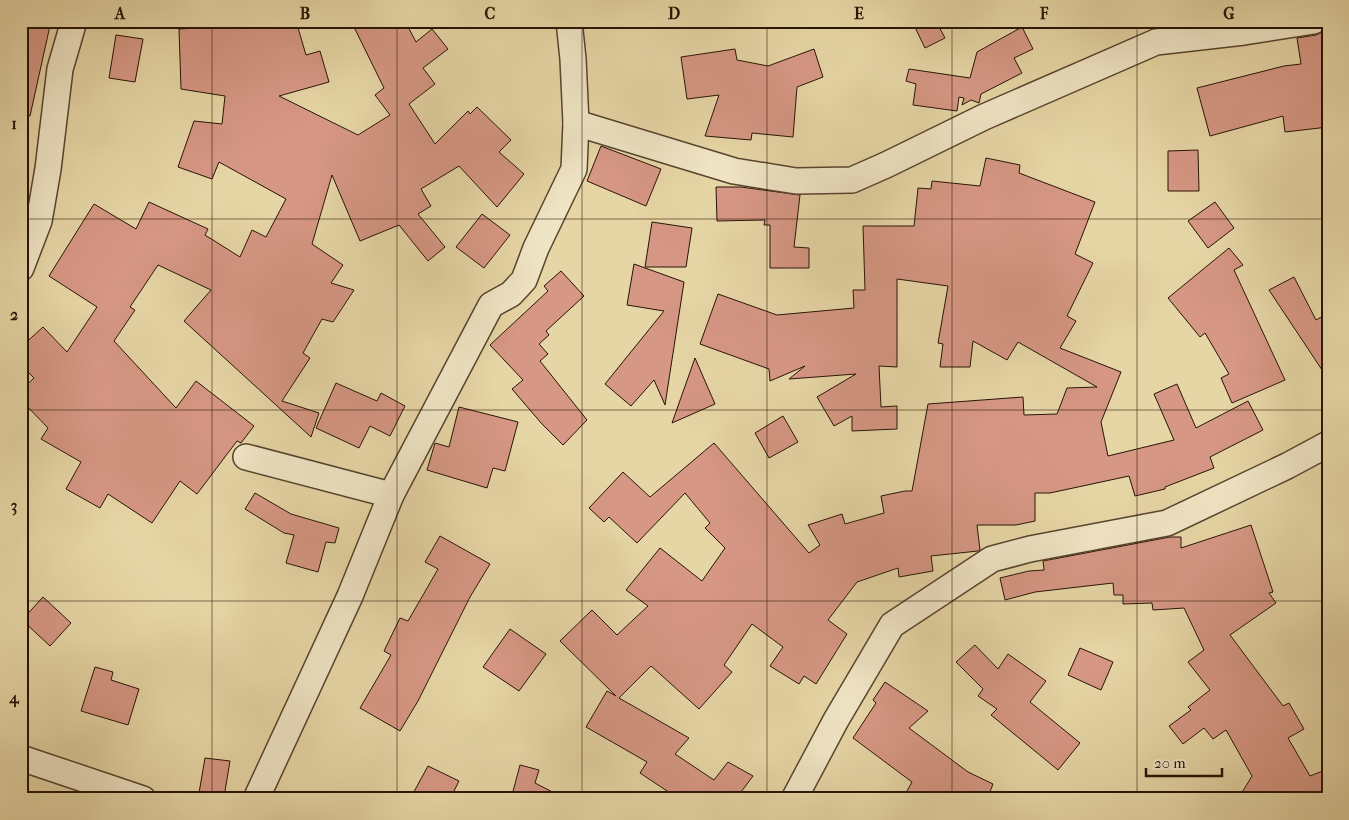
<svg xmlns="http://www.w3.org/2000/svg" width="1349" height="820" viewBox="0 0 1349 820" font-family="'IM FELL French Canon',serif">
  <rect width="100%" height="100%" fill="#e6d5a5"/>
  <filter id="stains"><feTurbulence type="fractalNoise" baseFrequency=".004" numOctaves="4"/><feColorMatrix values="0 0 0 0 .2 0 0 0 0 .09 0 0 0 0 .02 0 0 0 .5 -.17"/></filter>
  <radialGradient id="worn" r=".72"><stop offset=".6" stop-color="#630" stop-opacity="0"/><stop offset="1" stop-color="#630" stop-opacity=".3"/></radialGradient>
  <g fill="#d69784" stroke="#271406">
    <path d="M21 21H51L30 116 21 115Z"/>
    <path d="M197 21H296L306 55 320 51 329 82 279 96 358 135 390 115 375 95 384 88 351 21H405L416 42 432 29 448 49 423 68 435 84 409 104 435 144 468 111 470 114 477 107 511 140 499 152 524 174 497 207 459 166 421 189 431 206 418 214 445 247 428 261 399 225 360 241 332 175 312 244 343 265 331 283 354 290 333 322 322 319 303 353 310 358 282 401 319 413 311 437 184 321 211 290 158 265 130 307 135 310 114 341 176 408 196 381 254 426 241 443 237 441 197 494 180 481 152 523 108 494 100 508 66 489 81 462 41 439 48 428 21 400V390L34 378 21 365V347L43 327 67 352 97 307 49 276 94 204 136 229 149 202 208 229 205 235 240 257 252 230 266 237 286 199 219 162 212 179 178 167 194 121 222 124 225 96 181 89 179 29 199 28Z"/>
    <path d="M912 21H936L945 38 925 48Z"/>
    <path d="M1022 27 1033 49 1014 58 1022 73 981 94 979 103 971 100 962 105 964 98 959 97 957 111 913 105 916 84 906 81 909 69 970 78 977 52Z"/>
    <path d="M1328 29V127L1285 132 1283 116 1210 136 1197 88 1284 66 1301 64 1297 38 1316 35Z"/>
    <path d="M116 35 143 39 135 82 109 78Z"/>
    <path d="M735 49 737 60 768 66 814 49 823 77 797 87 793 137 752 133 751 140 705 136 719 95 687 99 681 57Z"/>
    <path d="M601 146 661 169 646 206 587 181Z"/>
    <path d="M1198 150 1199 191H1168V151Z"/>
    <path d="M986 158 1020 165 1019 173 1095 202 1075 254 1093 263 1067 316 1076 321 1060 348 1121 372 1101 422 1108 456 1174 440 1154 394 1177 384 1196 428 1248 401 1263 430 1210 457 1214 468 1165 487V489L1135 496 1129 476 1050 493H1035V521L1016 525H977L980 550 978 551 931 556 933 571 899 577 898 568 857 582 828 620 847 634 816 684 804 676 799 684 770 666 783 647 752 624 724 665 732 672 699 709 651 666 619 698 689 738 675 754 714 780 728 762 753 776 738 796 743 799H679L640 773 647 762 586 727 607 691 616 696 560 641 592 610 617 635 648 606 626 590 660 548 702 581 725 548 705 528 710 523 685 493 637 543 609 517 604 522 589 508 623 472 650 497 714 443 809 553 820 545 808 525 842 514 845 524 884 513 881 496 905 491H912L928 404 1023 397 1024 415 1057 414 1067 388 1097 387 1018 342 1007 360 973 341 970 367H940L943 344 938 343 948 286 897 279V367L879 366 881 407 897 406V429L852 431V416L834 426 817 397 856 374 789 379 805 366 770 381 769 369 700 344 718 294 777 315 854 308 853 290H865L863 226H914L918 188 931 189 932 181 980 186Z"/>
    <path d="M716 187H741L800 195 794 247 809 248V268H770V225H764L765 220 717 221Z"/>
    <path d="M1215 202 1234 228 1208 248 1188 221Z"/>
    <path d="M482 214 510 235 484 268 456 247Z"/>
    <path d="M652 222 692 228 686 267H645Z"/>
    <path d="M1229 248 1243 265 1234 270 1285 380 1232 403 1221 378 1229 374 1205 333 1200 337 1168 298Z"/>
    <path d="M634 264 684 282 665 405 654 380 631 406 605 384 664 311 627 305Z"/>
    <path d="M561 271 584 296 546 331 549 335 539 344 548 354 540 361 587 420 563 445 542 424 512 389 523 380 490 345 548 291 544 286Z"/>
    <path d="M1294 277 1316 320 1328 313V379L1269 290Z"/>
    <path d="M695 358 715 404 672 423Z"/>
    <path d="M336 383 377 401 381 393 405 406 390 436 370 426 359 448 316 428Z"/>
    <path d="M459 407 518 422 505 471 493 468 487 488 427 470 435 443 449 447Z"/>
    <path d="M783 416 798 442 769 458 755 433Z"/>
    <path d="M255 493 291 514 339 528 335 543 326 542 318 572 286 563 294 535 284 533 245 509Z"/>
    <path d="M1251 525 1273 592 1269 593 1276 603 1230 635 1283 706 1289 703 1304 729 1288 738 1310 776 1328 769V799H1238L1252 776 1226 730 1213 739 1204 728 1183 744 1169 726 1191 710 1188 707 1210 690 1188 662 1204 650 1184 608 1153 610 1152 603 1123 604V595H1114L1113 583 1035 592 1005 600 1000 578 1029 571 1044 570 1043 561 1170 537H1181V548Z"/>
    <path d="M440 536 490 564 470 597 418 701 400 731 360 708 391 655 384 651 400 618 408 621 438 569 425 562Z"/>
    <path d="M43 597 71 623 50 646 22 620Z"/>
    <path d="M510 629 546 654 519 691 483 667Z"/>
    <path d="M975 645 998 669 1008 654 1046 681 1030 702 1080 743 1058 770 991 715 997 709 978 696 983 689 956 662Z"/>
    <path d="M1080 648 1113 662 1101 690 1068 675Z"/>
    <path d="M95 667 113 672 111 680 139 689 128 725 81 711Z"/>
    <path d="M885 682 928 711 909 728 968 772 993 784 987 799H920L907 791 912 782 853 738 876 703 873 700Z"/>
    <path d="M205 758 230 761 224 797 199 793Z"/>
    <path d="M520 765 539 770 535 783 566 799H511Z"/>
    <path d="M428 766 459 781 450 799H410Z"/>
  </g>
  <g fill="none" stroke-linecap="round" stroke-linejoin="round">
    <g stroke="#57442e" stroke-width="28">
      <g id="street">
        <path d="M576 123 734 171 796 181 852 180 886 165 984 117 1156 42 1244 32 1314 21"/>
        <path d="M21 268 39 221 48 169 60 69 74 21"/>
        <path d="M246 457 391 495"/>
        <path d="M21 758 143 799"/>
        <path d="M256 799 350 596 391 495 491 305 511 294 524 280 536 248 574 169 576 123 573 59 569 21"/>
        <path d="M794 799 836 720 892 625 992 559 1030 549 1167 523 1287 466 1328 444"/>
      </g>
    </g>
    <use href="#street" stroke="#efe4c4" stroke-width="25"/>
  </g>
  <path fill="none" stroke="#271406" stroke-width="1" stroke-opacity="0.55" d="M212 21V799M397 21V799M582 21V799M767 21V799M952 21V799M1137 21V799M21 219H1328M21 410H1328M21 601H1328"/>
  <rect width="1349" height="820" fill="none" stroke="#e6d5a5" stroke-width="55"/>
  <path d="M1146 768v8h76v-8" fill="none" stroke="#271406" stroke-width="2.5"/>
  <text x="1154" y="768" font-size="15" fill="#271406" stroke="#efe4c4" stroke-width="4" paint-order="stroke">20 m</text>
  <rect x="28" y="28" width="1294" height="764" fill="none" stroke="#271406" stroke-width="2"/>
  <g font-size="16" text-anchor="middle" font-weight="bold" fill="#271406">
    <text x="120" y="19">A</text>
    <text x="305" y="19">B</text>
    <text x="490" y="19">C</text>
    <text x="674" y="19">D</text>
    <text x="859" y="19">E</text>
    <text x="1044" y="19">F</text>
    <text x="1229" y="19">G</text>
    <text x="14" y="129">1</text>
    <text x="14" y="320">2</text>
    <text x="14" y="511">3</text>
    <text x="14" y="703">4</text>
  </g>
  <rect width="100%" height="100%" filter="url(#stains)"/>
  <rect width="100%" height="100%" fill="url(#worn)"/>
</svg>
